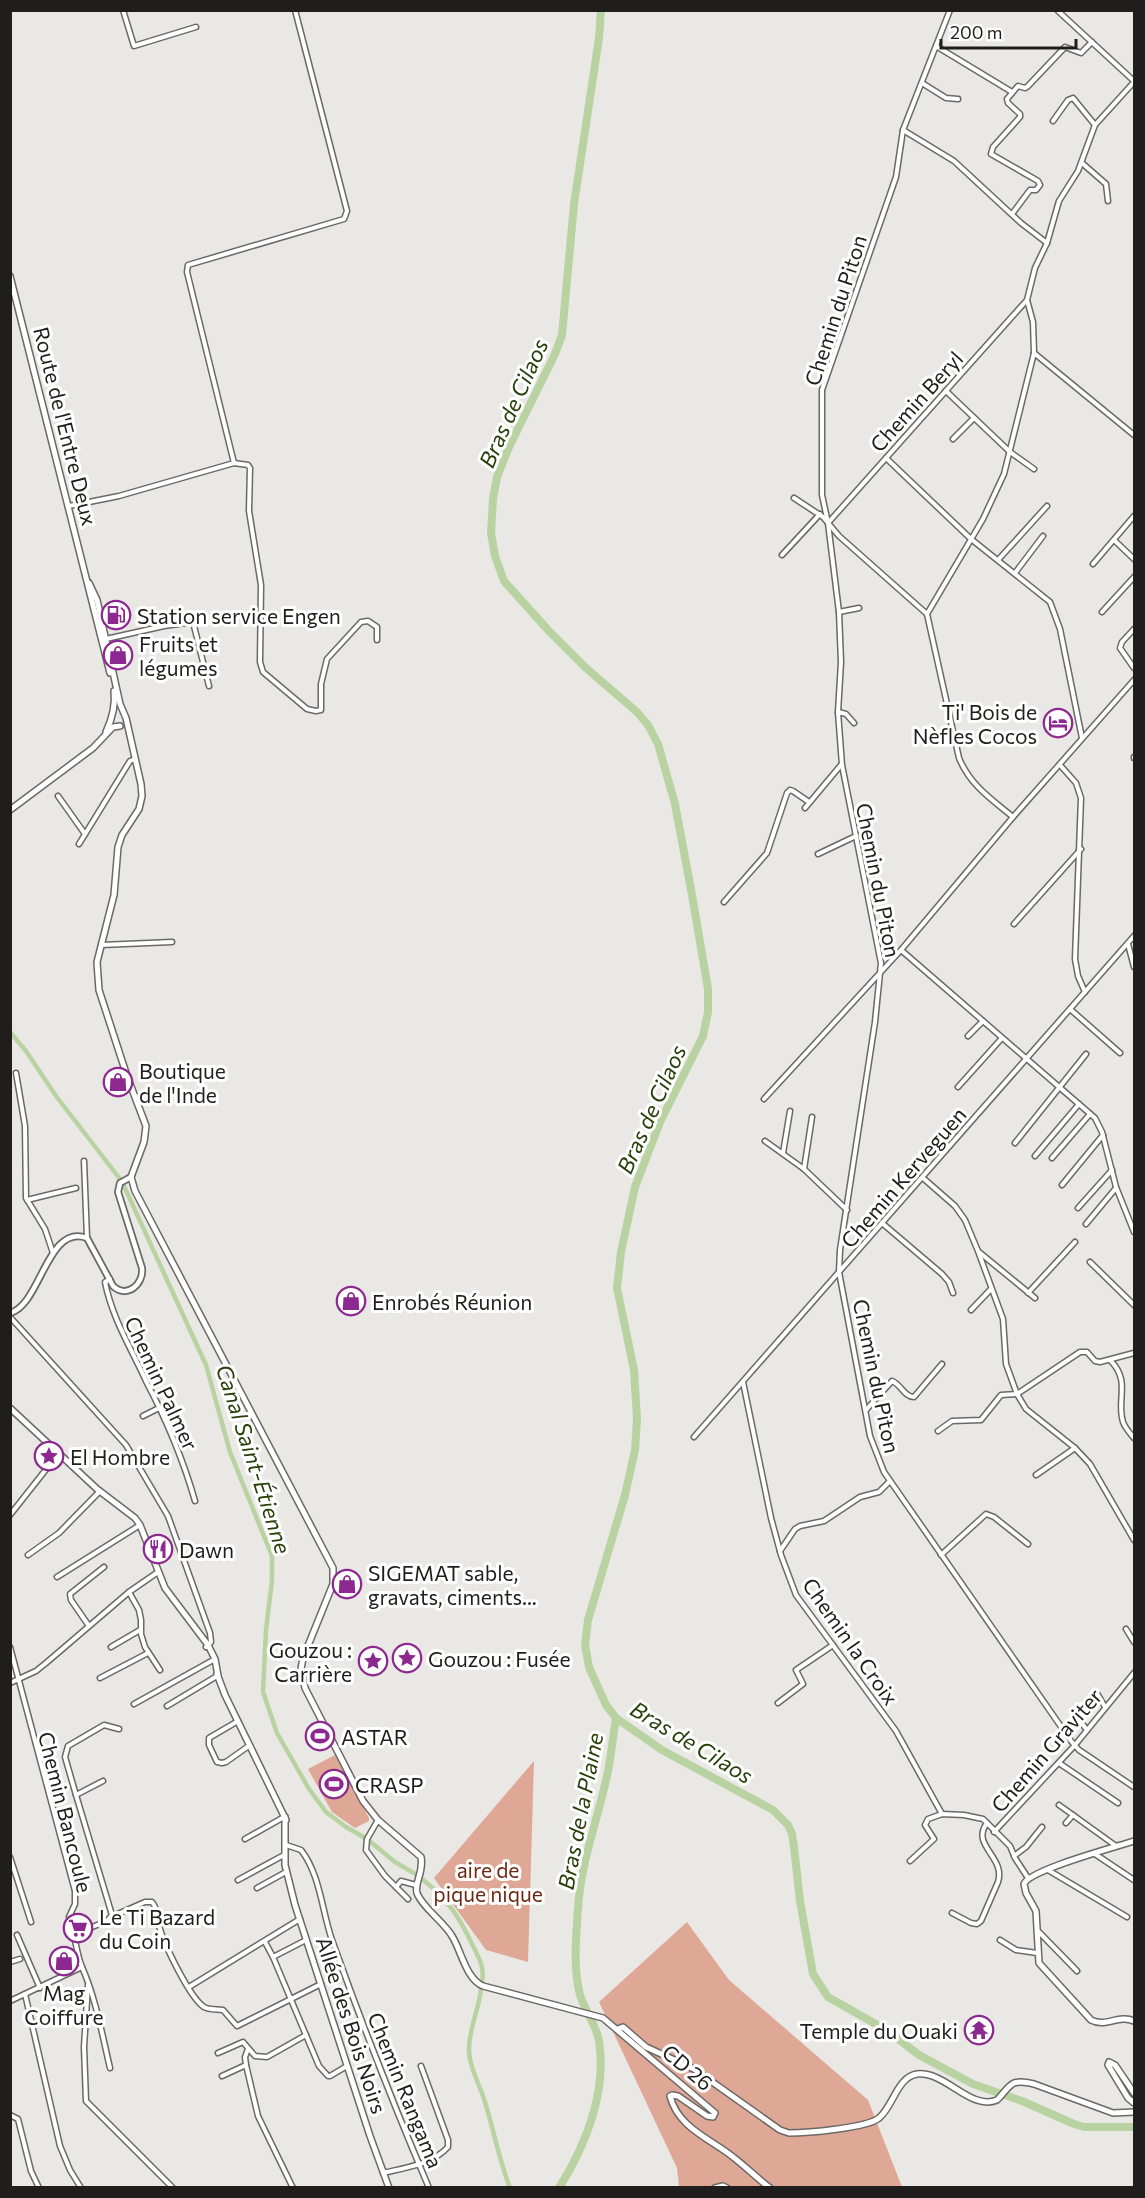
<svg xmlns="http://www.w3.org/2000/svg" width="1145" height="2198" viewBox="0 0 1145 2198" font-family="Commissioner,sans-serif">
  <rect width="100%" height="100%" fill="#eae8e5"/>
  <g fill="#dea796">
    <path d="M335 1755 369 1818V1821L355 1828 332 1812 308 1769Z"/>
    <path d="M534 1761 528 1962 486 1950 434 1878Z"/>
    <path d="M687 1922 729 1980 868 2100 902 2187H679L677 2168 599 2002Z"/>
  </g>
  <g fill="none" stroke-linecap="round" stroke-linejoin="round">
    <g stroke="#b8d3a1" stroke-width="4.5">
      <path d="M10 1032 26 1051 56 1096 120 1179"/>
      <path d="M124 1186 206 1365 230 1452 272 1556V1580L266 1630 263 1692 277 1733 309 1789 326 1812 346 1827 367 1839 395 1862 417 1875"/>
      <path d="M422 1879C447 1898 460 1918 473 1946 479 1958 485 1968 482 1982"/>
      <path d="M481 1989C479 2009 469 2029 469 2049 469 2067 480 2085 485 2102 494 2131 499 2160 510 2188"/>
    </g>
    <g stroke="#b8d3a1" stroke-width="8">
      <path d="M601 10 599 38 574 204 562 335 555 354 509 447 497 477 493 499 491 533 495 556 504 581 548 630 586 668 637 712 648 725 658 744 675 804 692 895 708 989V1012L703 1036 660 1122 635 1187 621 1252 617 1288 634 1370 637 1419 635 1450 625 1495 588 1620 585 1645 589 1667 606 1705 616 1718 662 1750 773 1810 788 1825 792 1834 794 1847 800 1901 813 1974 828 1997 888 2031 919 2055 973 2084 1022 2101 1074 2124 1084 2127H1134"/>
      <path d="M559 2188C586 2145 607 2092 599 2041 596 2024 585 2011 580 1995 573 1968 576 1937 578 1909 581 1861 597 1822 607 1776 611 1757 613 1737 616 1718"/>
    </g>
    <g stroke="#6a6966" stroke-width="7">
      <g id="minor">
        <path d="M123 10 134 46 196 27"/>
        <path d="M950 10 903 130 896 177 822 390V495L828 523 839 612 841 662 838 712 842 765 881 963 875 1022 840 1250 839 1272 870 1436 884 1472 1071 1741 1079 1750 1134 1787"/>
        <path d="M1057 10 1134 81"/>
        <path d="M936 46 1012 92"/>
        <path d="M922 83 946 98 958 99"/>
        <path d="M1053 121 1068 100 1073 98 1095 125"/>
        <path d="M903 130 954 161 1021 223 1047 243"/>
        <path d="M1082 163 1106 184 1108 201"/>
        <path d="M1012 214 1030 190H1036L1040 185 1038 181 991 154 993 147 1020 117V114L1008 103 1007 99 1018 86 1025 88 1028 86 1065 47 1081 53 1092 42"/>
        <path d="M1034 353 1134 435"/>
        <path d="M946 391 1010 452 1034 469"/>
        <path d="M953 439 974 418"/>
        <path d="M886 458 971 539 1050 602 1060 629 1082 738"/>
        <path d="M234 463 187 272 188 265 344 219 347 211 295 10"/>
        <path d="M794 498 823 517 839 536 927 614 959 758C970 785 991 799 1013 817"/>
        <path d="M69 506 119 496 234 463 248 465 250 468 249 511 261 585 260 662 263 672 307 709 316 711 321 710V684L327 659 361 622 368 621 377 627V640"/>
        <path d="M828 523 1027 300"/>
        <path d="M1114 540 1134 559"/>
        <path d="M782 555 820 514"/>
        <path d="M998 560 1047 506"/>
        <path d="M1093 564 1134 516"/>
        <path d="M1015 573 1043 536"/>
        <path d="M839 612 859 608"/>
        <path d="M1102 612 1134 577"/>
        <path d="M927 614 983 519 1004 474 1034 353 1033 322 1027 300 1035 268 1047 243 1059 201 1078 171 1095 125 1134 82"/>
        <path d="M1134 629 1122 642 1120 648 1134 668"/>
        <path d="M106 639 164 626 193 622 209 686"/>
        <path d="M838 712 846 714 854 723"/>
        <path d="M1134 758V757"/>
        <path d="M1060 765 1076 783 1081 798 1075 959 1078 976 1085 992"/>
        <path d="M58 796 85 834"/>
        <path d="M805 808 841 765"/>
        <path d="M79 844 130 761 135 759"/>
        <path d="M818 854 856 836"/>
        <path d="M724 902 767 853 787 793 790 790 793 791 809 802"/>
        <path d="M1014 924 1081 849"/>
        <path d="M1128 944 1134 967"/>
        <path d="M101 945 172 942"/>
        <path d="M901 950 1095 1118 1102 1132 1116 1187 1134 1232"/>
        <path d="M1070 1009 1120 1053"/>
        <path d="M968 1036 983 1021"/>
        <path d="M16 1073 25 1126 26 1198 45 1229 53 1253"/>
        <path d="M958 1087 1002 1038"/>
        <path d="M764 1099 901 950 1013 817 1134 680"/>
        <path d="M765 1141 804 1169 847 1210"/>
        <path d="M1015 1143 1086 1054"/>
        <path d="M783 1153 790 1111"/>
        <path d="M1035 1156 1079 1104"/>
        <path d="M1052 1158 1090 1114"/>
        <path d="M84 1161 87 1238"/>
        <path d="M804 1169 812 1117"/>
        <path d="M923 1178 955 1206 965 1220 978 1251 1003 1319 1006 1364 1017 1394 1026 1409 1075 1448 1090 1464 1134 1540"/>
        <path d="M1062 1185 1103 1135"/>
        <path d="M27 1200 76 1188"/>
        <path d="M1078 1208 1112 1170"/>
        <path d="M882 1223 942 1274 949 1282 953 1293"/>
        <path d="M1086 1224 1116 1188"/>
        <path d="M979 1252 1035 1298"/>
        <path d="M1090 1262 1134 1305"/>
        <path d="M110 1279 105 1282C112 1318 131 1348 146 1381 166 1419 183 1459 195 1501"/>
        <path d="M1028 1293 1075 1242"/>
        <path d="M971 1310 991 1289"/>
        <path d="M10 1317 126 1445 168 1516 210 1633 211 1642 206 1647"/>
        <path d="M1111 1361C1131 1382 1116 1400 1123 1422 1125 1428 1130 1433 1134 1438"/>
        <path d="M743 1382 771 1518 781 1555 796 1595 896 1731 942 1814"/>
        <path d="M866 1410 892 1381C901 1384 904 1397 914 1397L942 1364"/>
        <path d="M143 1416 159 1408"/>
        <path d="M938 1431 952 1421 981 1420 1001 1395 1017 1394 1080 1352H1087L1095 1361 1100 1362 1134 1353"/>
        <path d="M694 1437 1134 936"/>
        <path d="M1036 1475 1075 1448"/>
        <path d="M10 1515 59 1453"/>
        <path d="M780 1551 795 1529 800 1526 824 1521 860 1497 879 1492 890 1481"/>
        <path d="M28 1555 59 1533 100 1491"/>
        <path d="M941 1555 986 1514 994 1517 1028 1544"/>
        <path d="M57 1577 140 1525"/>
        <path d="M129 1592 139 1610 141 1620V1634L145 1647 160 1670"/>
        <path d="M89 1626 71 1600 70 1594 104 1567"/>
        <path d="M1126 1629 1134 1642"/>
        <path d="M10 1647 75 1891V1904L69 1917C75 1933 76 1953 82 1967 96 1999 102 2034 110 2068"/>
        <path d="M111 1647 140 1630"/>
        <path d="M100 1678 148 1653"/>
        <path d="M10 1683 36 1671 46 1663 129 1592 158 1572"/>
        <path d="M1098 1695 1105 1707"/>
        <path d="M778 1703 803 1684 796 1670 833 1645"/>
        <path d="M134 1704 215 1659"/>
        <path d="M167 1706 217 1676"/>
        <path d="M238 1721 209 1738V1745L217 1762 222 1763 226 1762 250 1745"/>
        <path d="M1080 1721 1087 1730"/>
        <path d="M1059 1763 1118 1803"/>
        <path d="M76 1795 65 1757 68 1746 104 1725 119 1729"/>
        <path d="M1059 1805 1116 1846"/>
        <path d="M378 1820 367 1839 366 1850 385 1876 408 1899"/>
        <path d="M1066 1823 1073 1815"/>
        <path d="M994 1832 1075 1745 1134 1673"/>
        <path d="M245 1839 284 1817"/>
        <path d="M286 1845 301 1850C320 1874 322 1911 332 1940 362 2024 394 2106 429 2188"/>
        <path d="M1095 1854 1134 1880"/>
        <path d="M1014 1856 1026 1847 1042 1827"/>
        <path d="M10 1857 31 1922"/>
        <path d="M910 1861 934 1839 925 1825 928 1819 942 1814 964 1815 983 1819 1010 1846 1015 1858 1028 1878"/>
        <path d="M1048 1870 1127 1917"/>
        <path d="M238 1880 284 1855"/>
        <path d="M396 1887 401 1881 416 1885"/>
        <path d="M257 1888 286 1872"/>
        <path d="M952 1913 971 1923 977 1924 981 1921 998 1882C1006 1857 970 1845 987 1823"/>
        <path d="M111 1917 145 1902H152C159 1910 156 1919 160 1929 165 1946 190 1998 204 2007 209 2010 217 2009 223 2010L237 2026 321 1984"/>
        <path d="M1038 1931 1077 1971"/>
        <path d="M75 1934 107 1921 112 1915 76 1795 103 1781"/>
        <path d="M17 1935 40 1988"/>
        <path d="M306 1940 273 1957 319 2066 328 2076H330L347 2066"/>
        <path d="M1000 1940 1016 1950 1037 1953"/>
        <path d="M265 1942 273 1957"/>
        <path d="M10 1962 20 1959"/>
        <path d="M88 1985 84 2047 86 2101 173 2188"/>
        <path d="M189 1987 300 1919"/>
        <path d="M25 1994 60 2146 70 2170 81 2188"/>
        <path d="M10 2001 82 1967"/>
        <path d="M248 2049 245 2057 246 2065 258 2116 293 2188"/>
        <path d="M218 2053 243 2042 255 2056 267 2057 306 2035"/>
        <path d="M222 2076 246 2065"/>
        <path d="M10 2115 18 2119 31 2171 39 2188"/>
        <path d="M383 2173C404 2168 433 2164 448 2147V2140L421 2066"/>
      </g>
    </g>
    <g stroke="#6a6966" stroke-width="8">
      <path id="tertiary" d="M10 1313C41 1305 47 1223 87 1238L113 1286C127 1299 144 1284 142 1268L118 1192 120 1183 131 1177"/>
    </g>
    <g stroke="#6a6966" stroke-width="8">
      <g id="secondary">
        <path d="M10 276 110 673"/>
        <path d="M89 583 97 600 120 704 126 718 141 784 142 796 139 809 122 835 118 847 114 895 97 962 99 990 127 1076 146 1126 144 1142 131 1177 135 1191 333 1568V1584L303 1658 301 1669 305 1688 363 1801 378 1820 421 1857C424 1873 414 1882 417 1893 422 1907 444 1922 452 1936 461 1950 466 1979 483 1986L603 2018 715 2113 713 2117 707 2116 678 2096 672 2095 670 2096C678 2128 711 2139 733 2157 746 2167 757 2178 770 2188"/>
        <path d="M106 732C112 719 116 706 114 691"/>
        <path d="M10 810 93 748 113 727 120 726"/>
        <path d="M10 1408 97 1489 135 1518 140 1525 165 1588 208 1645 215 1659 218 1676"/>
        <path d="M217 1674 225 1695 286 1820"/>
        <path d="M285 1817V1865L295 1905 370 2136 389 2188"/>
        <path d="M1134 1841C1116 1847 1029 1870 1024 1884L1026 1893 1036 1911 1039 1963 1091 2020C1106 2028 1118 2014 1134 2021"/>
        <path d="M618 2029 623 2027 646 2047 694 2069 780 2130 789 2133C806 2133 867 2128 879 2118 893 2107 897 2077 917 2074 946 2071 970 2111 997 2100 1011 2086 1009 2078 1034 2084L1113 2113 1134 2112"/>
        <path d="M1134 2093 1115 2065 1109 2062 1108 2065 1128 2098 1134 2103"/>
        <path d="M715 2188 723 2186 727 2188"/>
      </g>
    </g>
    <use href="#minor" stroke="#fff" stroke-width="4"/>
    <use href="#tertiary" stroke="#fff" stroke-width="4.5"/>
    <use href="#secondary" stroke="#fff" stroke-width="5"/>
  </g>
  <defs>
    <g id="fuel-ring" transform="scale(1.5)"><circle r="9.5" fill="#fff" stroke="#8c288f" stroke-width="1.5"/><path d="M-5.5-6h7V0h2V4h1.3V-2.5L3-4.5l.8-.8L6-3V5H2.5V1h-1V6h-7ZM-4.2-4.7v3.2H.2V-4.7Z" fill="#8c288f"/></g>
    <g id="shop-ring" transform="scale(1.5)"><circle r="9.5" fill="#fff" stroke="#8c288f" stroke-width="1.5"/><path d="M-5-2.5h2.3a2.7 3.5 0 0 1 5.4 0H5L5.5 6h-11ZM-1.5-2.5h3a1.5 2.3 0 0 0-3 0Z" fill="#8c288f"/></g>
    <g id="hotel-ring" transform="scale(1.5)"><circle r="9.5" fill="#fff" stroke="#8c288f" stroke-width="1.5"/><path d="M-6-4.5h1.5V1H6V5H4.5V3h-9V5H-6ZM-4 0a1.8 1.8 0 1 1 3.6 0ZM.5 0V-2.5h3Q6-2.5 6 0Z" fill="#8c288f"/></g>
    <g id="sight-ring" transform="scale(1.5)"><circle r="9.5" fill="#fff" stroke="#8c288f" stroke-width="1.5"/><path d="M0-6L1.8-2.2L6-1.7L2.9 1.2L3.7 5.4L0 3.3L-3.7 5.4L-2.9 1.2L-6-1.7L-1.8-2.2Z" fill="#8c288f"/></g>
    <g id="restaurant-ring" transform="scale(1.5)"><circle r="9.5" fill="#fff" stroke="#8c288f" stroke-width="1.5"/><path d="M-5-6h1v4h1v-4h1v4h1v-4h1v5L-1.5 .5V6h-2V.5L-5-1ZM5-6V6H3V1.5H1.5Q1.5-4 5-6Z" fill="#8c288f"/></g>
    <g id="stadium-ring" transform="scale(1.5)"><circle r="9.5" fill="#fff" stroke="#8c288f" stroke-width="1.5"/><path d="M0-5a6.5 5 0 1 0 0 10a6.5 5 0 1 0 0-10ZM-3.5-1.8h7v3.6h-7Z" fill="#8c288f"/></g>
    <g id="supermarket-ring" transform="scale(1.5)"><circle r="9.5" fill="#fff" stroke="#8c288f" stroke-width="1.5"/><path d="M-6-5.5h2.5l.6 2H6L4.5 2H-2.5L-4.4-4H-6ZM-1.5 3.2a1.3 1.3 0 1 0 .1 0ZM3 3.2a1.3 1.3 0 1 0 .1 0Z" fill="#8c288f"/></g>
    <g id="temple-ring" transform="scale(1.5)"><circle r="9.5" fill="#fff" stroke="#8c288f" stroke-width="1.5"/><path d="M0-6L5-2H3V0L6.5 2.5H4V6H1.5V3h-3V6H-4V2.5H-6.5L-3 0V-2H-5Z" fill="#8c288f"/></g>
  </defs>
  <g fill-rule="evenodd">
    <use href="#fuel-ring" x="116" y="615"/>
    <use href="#shop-ring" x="118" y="655"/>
    <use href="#hotel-ring" x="1058" y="723"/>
    <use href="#shop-ring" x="118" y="1082"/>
    <use href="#shop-ring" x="351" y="1301"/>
    <use href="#sight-ring" x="49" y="1456"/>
    <use href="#restaurant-ring" x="158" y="1549"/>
    <use href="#shop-ring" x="347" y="1584"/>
    <use href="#sight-ring" x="407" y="1658"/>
    <use href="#sight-ring" x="373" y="1661"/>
    <use href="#stadium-ring" x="320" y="1736"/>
    <use href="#stadium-ring" x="334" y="1784"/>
    <use href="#supermarket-ring" x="78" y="1928"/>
    <use href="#shop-ring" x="64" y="1961"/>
    <use href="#temple-ring" x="979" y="2030"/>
  </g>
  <g text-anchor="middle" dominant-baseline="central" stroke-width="6" stroke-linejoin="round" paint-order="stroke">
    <g font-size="21" fill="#1f1e1d" stroke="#fff">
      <text transform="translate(835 310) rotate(-72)">Chemin du Piton</text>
      <text transform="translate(916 401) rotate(-48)">Chemin Beryl</text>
      <text transform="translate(66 426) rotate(76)">Route de l'Entre Deux</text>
      <text transform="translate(879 880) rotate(79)">Chemin du Piton</text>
      <text transform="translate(903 1177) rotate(-49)">Chemin Kerveguen</text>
      <text transform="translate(877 1376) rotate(78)">Chemin du Piton</text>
      <text transform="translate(162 1383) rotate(65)">Chemin Palmer</text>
      <text transform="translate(851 1641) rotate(55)">Chemin la Croix</text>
      <text transform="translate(1046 1750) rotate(-49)">Chemin Graviter</text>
      <text transform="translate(66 1812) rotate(76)">Chemin Bancoule</text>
      <text transform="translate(352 2025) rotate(72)">Allée des Bois Noirs</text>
      <text transform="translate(688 2067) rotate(40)">CD 26</text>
      <text transform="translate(406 2090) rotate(68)">Chemin Rangama</text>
    </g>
    <g font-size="21" fill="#1f1e1d" stroke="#fff" text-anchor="start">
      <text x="137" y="615">Station service Engen</text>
      <text x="139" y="643">Fruits et<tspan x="139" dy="24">légumes</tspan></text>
      <text x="1037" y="711" text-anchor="end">Ti' Bois de<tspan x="1037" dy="24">Nèfles Cocos</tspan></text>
      <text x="139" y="1070">Boutique<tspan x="139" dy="24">de l'Inde</tspan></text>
      <text x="372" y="1301">Enrobés Réunion</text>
      <text x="70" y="1456">El Hombre</text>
      <text x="179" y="1549">Dawn</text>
      <text x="368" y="1572">SIGEMAT sable,<tspan x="368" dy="24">gravats, ciments...</tspan></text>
      <text x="352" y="1649" text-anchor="end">Gouzou :<tspan x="352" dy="24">Carrière</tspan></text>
      <text x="428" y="1658">Gouzou : Fusée</text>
      <text x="341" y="1736">ASTAR</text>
      <text x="355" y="1784">CRASP</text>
      <text x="99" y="1916">Le Ti Bazard<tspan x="99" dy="24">du Coin</tspan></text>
      <text x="64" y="1992" text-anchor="middle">Mag<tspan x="64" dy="24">Coiffure</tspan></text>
      <text x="958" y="2030" text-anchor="end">Temple du Ouaki</text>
    </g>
    <g font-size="21" fill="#6d2813" stroke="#fff">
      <text x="488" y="1869">aire de<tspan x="488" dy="24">pique nique</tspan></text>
    </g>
    <g font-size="22" font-style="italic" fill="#273f08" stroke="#fff">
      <text transform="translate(513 403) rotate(-66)">Bras de Cilaos</text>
      <text transform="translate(651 1109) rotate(-66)">Bras de Cilaos</text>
      <text transform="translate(254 1459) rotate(72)">Canal Saint-Étienne</text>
      <text transform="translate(692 1742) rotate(31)">Bras de Cilaos</text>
      <text transform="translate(580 1811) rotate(-79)">Bras de la Plaine</text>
    </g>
  </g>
  <rect width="1145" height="2198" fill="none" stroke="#1f1e1d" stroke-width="24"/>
  <path d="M941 39v9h135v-9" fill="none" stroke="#1f1e1d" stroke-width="3"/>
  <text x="950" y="39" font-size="18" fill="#1f1e1d" stroke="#ffffff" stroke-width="4.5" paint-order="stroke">200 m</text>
</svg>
